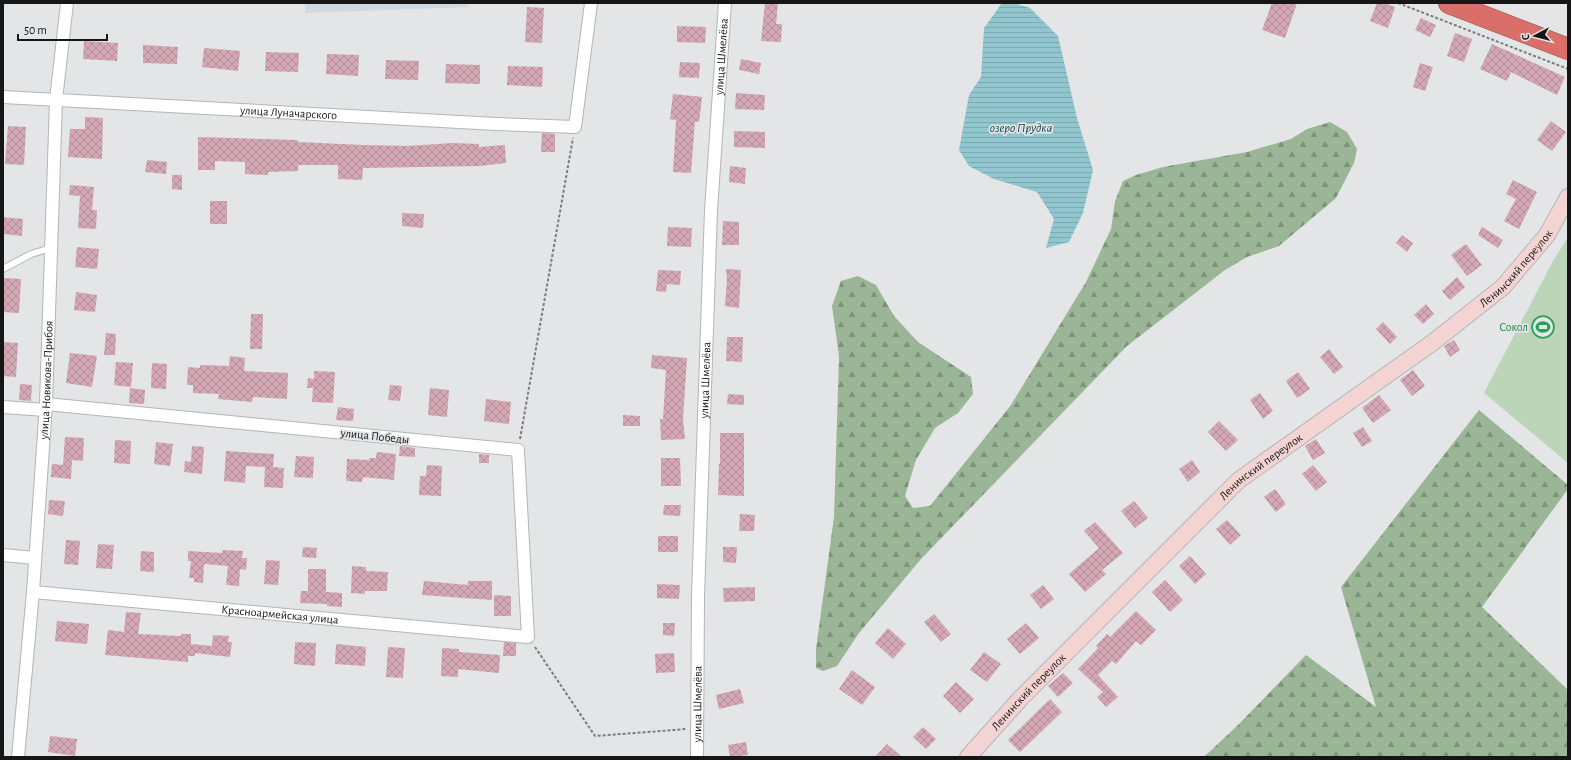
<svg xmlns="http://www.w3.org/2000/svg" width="1571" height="760" viewBox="0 0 1571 760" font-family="'Alegreya Sans',sans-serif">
  <defs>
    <pattern id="forest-firs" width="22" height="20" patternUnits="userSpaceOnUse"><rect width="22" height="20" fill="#9ab696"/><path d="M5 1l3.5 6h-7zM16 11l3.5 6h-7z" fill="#7d9379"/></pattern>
    <pattern id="water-rules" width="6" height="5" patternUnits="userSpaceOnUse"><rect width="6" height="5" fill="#92c6ce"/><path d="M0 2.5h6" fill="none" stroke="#7da9b0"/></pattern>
    <pattern id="building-cross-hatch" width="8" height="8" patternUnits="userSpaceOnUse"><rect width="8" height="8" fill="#d3a7b4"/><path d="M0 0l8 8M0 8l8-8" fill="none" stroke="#b48f9a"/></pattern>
  </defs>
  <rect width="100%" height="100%" fill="#e3e5e6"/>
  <path fill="#d0d9df" d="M305 3H467L468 7 305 13Z"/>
  <g fill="url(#forest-firs)">
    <path d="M1330 122 1347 132 1357 149 1354 163 1336 198 1279 246 1247 257 1225 270 1127 346 921 559 859 633 837 666 823 671 816 668V649L834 517 839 356 832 306 841 281 858 276 876 285 894 316 918 342 971 377 973 394 958 413 935 428 916 460 905 496 913 508 930 506 1011 405 1086 282 1111 229 1115 201 1123 181 1136 175 1163 167 1247 152 1291 139 1307 129Z"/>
    <path d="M1479 410 1568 485V489L1482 607 1568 690V757H1204L1239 724 1306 655 1376 707 1341 587Z"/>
  </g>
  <path fill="#bcd4b8" d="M1568 237V463L1484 393 1553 261Z"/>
  <path fill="url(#water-rules)" d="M1002 3H1014L1030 8 1058 36 1077 118 1093 170 1083 213 1069 242 1046 248 1054 219 1037 192 994 179 969 166 959 150 969 95 981 77 984 28Z"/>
  <g fill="url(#building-cross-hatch)">
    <path d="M765 3H778L776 24H782L781 42 761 41Z"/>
    <path d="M1272 3H1297L1285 38 1262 30Z"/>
    <path d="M1377 3H1384L1395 7 1388 28 1370 21Z"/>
    <path d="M527 7 544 8 542 43 525 42Z"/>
    <path d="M1421 18 1436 25 1430 37 1415 30Z"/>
    <path d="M677 26 706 27 705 43 677 42Z"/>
    <path d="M1455 33 1472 39 1464 62 1447 56Z"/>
    <path d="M84 41 118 43 117 61 83 59Z"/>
    <path d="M1492 44 1565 77 1557 95 1511 72 1507 81 1480 69Z"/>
    <path d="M143 45 178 47 177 64 143 63Z"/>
    <path d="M204 48 240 51 238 71 202 67Z"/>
    <path d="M266 52 299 53 298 72 265 71Z"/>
    <path d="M327 54 359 55 358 76 326 74Z"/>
    <path d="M741 59 761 63 759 74 739 70Z"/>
    <path d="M386 60 419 61 418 80 385 79Z"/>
    <path d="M680 62 700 63 699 78 679 77Z"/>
    <path d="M1420 63 1433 67 1425 91 1413 87Z"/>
    <path d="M446 64 480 65V84L445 83Z"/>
    <path d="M508 66 543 67 542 87 507 85Z"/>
    <path d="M736 93 765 95 764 110 735 109Z"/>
    <path d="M673 94 702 97 699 122 695 121 691 173 673 172 676 120 670 119Z"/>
    <path d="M85 117 103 118 102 159 68 157 70 129H85Z"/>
    <path d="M1551 121 1566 132 1552 151 1537 140Z"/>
    <path d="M8 126 26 127 24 165 5 164Z"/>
    <path d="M734 131 765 132V148L734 147Z"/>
    <path d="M542 133 555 134V152H541Z"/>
    <path d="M198 137 298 140V142L363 145 408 146 452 143 479 144V147L505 145 506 163 479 166 363 168 362 180 338 179V165H298V171L268 172V175L245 174V162L215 161V170H198Z"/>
    <path d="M147 160 167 162 166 174 145 172Z"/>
    <path d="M730 166 746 168 745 184 729 182Z"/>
    <path d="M172 175H182V190L172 189Z"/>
    <path d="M1513 180 1537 192 1519 229 1504 221 1516 199 1506 194Z"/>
    <path d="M70 185 94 187 92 210H97L96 229 78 228 80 196 69 195Z"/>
    <rect x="210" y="201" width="17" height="23"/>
    <path d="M402 213 424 214 423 228 402 226Z"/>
    <path d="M3 217 23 219 22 236 3 234Z"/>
    <path d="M723 221 739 222V245H722Z"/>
    <path d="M668 227 692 228 691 247 667 246Z"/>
    <path d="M1482 227 1503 240 1498 248 1478 235Z"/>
    <path d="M1402 235 1413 243 1407 252 1396 243Z"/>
    <path d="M1466 244 1482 265 1467 276 1451 255Z"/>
    <path d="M77 247 99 249 97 269 75 267Z"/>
    <path d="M726 269 741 270 739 308 725 306 727 279Z"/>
    <path d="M658 270 681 271 680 285 667 284 666 292 656 291Z"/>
    <path d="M1457 277 1465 287 1450 300 1442 291Z"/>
    <path d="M3 278 21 279 19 313 3 312Z"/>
    <path d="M76 292 97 295 95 312 74 310Z"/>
    <path d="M1426 304 1434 314 1423 324 1414 315Z"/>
    <path d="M251 314H263L262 349H250Z"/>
    <path d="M1383 322 1397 337 1390 344 1376 329Z"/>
    <path d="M106 333 116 334 115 355H104Z"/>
    <path d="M727 337H743L742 362 726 361Z"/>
    <path d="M1454 340 1460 350 1450 357 1444 346Z"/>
    <path d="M3 342 18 343 16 377 3 376Z"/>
    <path d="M1329 349 1343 367 1334 374 1320 357Z"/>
    <path d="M70 353 97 356 92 387 66 383Z"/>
    <path d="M652 355 687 358 683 419 685 439 661 440 660 419H663L666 370 651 368Z"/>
    <path d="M230 356 245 358 244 371 288 373 287 399 253 397 252 402 218 399 219 394 193 393V385H187L188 367 200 368V365L229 366Z"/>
    <path d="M116 362 133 363 131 387 114 385Z"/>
    <path d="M152 363 167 364 166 389 151 388Z"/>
    <path d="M1413 370 1425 386 1412 396 1400 380Z"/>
    <path d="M314 371 335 372 333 403 312 402 313 388H307L308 378 314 379Z"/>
    <path d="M1298 372 1310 389 1297 398 1286 381Z"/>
    <path d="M20 384 32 385 31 401 19 400Z"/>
    <path d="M390 385 402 386 400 401 388 400Z"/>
    <path d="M130 388 145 390 144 404 129 403Z"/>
    <path d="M430 388 449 390 447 417 428 415Z"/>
    <path d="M1260 393 1273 411 1263 419 1250 400Z"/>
    <path d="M728 394 744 395V405L727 404Z"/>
    <path d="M1379 395 1391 410 1373 423 1362 408Z"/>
    <path d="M486 399 511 402 509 424 484 421Z"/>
    <path d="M338 407 354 409 353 421 336 420Z"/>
    <path d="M623 415 640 416V426H623Z"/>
    <path d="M1219 421 1238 440 1226 451 1208 432Z"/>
    <path d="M1363 427 1372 441 1362 447 1353 433Z"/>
    <path d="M720 433H744V496L718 495 719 464H720Z"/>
    <path d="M65 437 84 438 83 461 72 460 71 479 51 477 52 464 63 465Z"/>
    <path d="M1316 439 1325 453 1313 460 1305 446Z"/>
    <path d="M115 440 131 441 130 464 114 463Z"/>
    <path d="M156 442 173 444 170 466 154 464Z"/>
    <path d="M192 446 204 447 202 474 184 472 185 461 191 462Z"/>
    <path d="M400 446 415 448V457L399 456Z"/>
    <path d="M226 451 274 454 273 467 284 468 283 488 264 487 265 467 246 466 245 483 224 481Z"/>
    <path d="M377 452 396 454 394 480 363 477 362 482 346 481 347 459 369 460 370 458H376Z"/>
    <path d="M479 454 489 455V463H479Z"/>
    <path d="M296 456 314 457 313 478 294 477Z"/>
    <path d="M661 458H680L681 486H661Z"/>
    <path d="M1192 460 1200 472 1188 482 1179 469Z"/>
    <path d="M427 465 442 466 441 496 419 495 420 476H426Z"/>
    <path d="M1313 465 1327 482 1316 491 1302 474Z"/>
    <path d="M1275 489 1286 504 1276 512 1264 497Z"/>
    <path d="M49 500 65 501 63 516 48 514Z"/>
    <path d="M1134 501 1148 518 1135 528 1121 511Z"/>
    <path d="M664 505H681L680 516 663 515Z"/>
    <path d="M740 514 755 515 754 531H739Z"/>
    <path d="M1227 520 1241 535 1230 545 1216 529Z"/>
    <path d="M1095 522 1123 553 1102 570 1106 574 1085 592 1069 574 1099 548 1084 531Z"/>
    <rect x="658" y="536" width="20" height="16"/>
    <path d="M66 540 80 541 78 565 64 564Z"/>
    <path d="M98 544 114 545 112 569 96 568Z"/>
    <path d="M303 547 317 548 316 558 302 557Z"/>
    <path d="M723 547H737L736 563 723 562Z"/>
    <path d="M223 550 243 551 242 558H247L246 570 240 569 239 586 226 585 228 566 204 564 203 583 194 582V578H189L191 561H188V551L222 553Z"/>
    <path d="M141 551 154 552V572L140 571Z"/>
    <path d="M1190 556 1206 574 1195 584 1179 566Z"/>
    <path d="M266 560 280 561 278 585 264 584Z"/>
    <path d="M352 566 366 567V571L388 572 387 591H365V594L351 593Z"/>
    <path d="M308 569H326V592L342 593V607L327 606V604L300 603 301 591H308Z"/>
    <path d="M1165 580 1183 600 1170 612 1152 592Z"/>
    <path d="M424 581 468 585V581H492V600L422 595Z"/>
    <path d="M657 584 680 585 679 599 657 598Z"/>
    <path d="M1043 585 1054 599 1041 609 1030 595Z"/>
    <path d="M755 587V601L724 602 723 588Z"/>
    <path d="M494 595 511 596V616H494Z"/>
    <path d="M1136 611 1156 630 1141 645 1136 641 1116 664 1112 661 1098 675 1118 697 1106 707 1097 697 1103 692 1078 669 1098 648 1096 646 1107 634 1110 637Z"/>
    <path d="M126 612 141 613 138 634 181 636V634H191V644L212 646 213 635 229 636 228 642H232L230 657 195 653V656H188V662L105 655 108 630 124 632Z"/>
    <path d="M934 614 951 634 941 642 924 622Z"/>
    <path d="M57 621 89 624 87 644 55 641Z"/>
    <path d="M663 623H675L674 636 663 635Z"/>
    <path d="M1026 623 1039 638 1020 654 1007 639Z"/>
    <path d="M888 628 906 644 893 659 875 643Z"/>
    <path d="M295 642 316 643 315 666 294 664Z"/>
    <path d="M504 642 516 643V656H503Z"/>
    <path d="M336 644 366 647 365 666 335 664Z"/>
    <path d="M388 647 405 648 403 678 386 677Z"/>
    <path d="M442 648 459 649V652L500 655 499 673 458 669V677L441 676Z"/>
    <path d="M984 652 1001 664 987 682 970 670Z"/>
    <path d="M674 653 675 672 656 673 655 654Z"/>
    <path d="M852 670 875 687 862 705 839 689Z"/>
    <path d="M1063 673 1073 683 1058 697 1048 686Z"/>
    <path d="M956 682 974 699 960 713 943 696Z"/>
    <path d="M740 689 744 703 719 709 716 695Z"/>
    <path d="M1050 699 1062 712 1020 752 1008 740Z"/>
    <path d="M923 727 936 739 926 749 913 737Z"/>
    <path d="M50 736 77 739 75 756 48 752Z"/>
    <path d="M746 742 748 755 730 757 728 745Z"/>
    <path d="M887 744 902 757H875Z"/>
  </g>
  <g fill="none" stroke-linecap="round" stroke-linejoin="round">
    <g stroke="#b3b5b6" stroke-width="8">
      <path id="lane" d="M3 269 31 254 51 248"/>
    </g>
    <g stroke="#b3b5b6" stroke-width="14">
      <g id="street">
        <path id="s1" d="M3 97 496 124 575 127 591 3"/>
        <path d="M3 407 46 410"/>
        <path d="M3 555 35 558"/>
        <path id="s2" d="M33 592 528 637 518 450 46 404"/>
        <path id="s3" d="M18 757 33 592 46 404 56 100 67 3"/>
        <path id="s4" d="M697 757 698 596 711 210 725 3"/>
      </g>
    </g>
    <g stroke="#b3b5b6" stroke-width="18">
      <g id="secondary">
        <path id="s5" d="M968 757 1020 699 1239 480 1432 343 1503 287 1547 235 1568 197"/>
      </g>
    </g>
    <g stroke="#95504d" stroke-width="22">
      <path id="highway" d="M1449 3 1568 49"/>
    </g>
    <g stroke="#7b7c7d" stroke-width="2" stroke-dasharray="3 2" stroke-linecap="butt">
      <path d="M1398 3 1568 69"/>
      <path d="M520 439 573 138"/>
      <path d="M535 647 595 736 687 729"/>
    </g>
    <use href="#lane" stroke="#fff" stroke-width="6"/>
    <use href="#street" stroke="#fff" stroke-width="12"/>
    <use href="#secondary" stroke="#f4d4d2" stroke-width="16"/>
    <use href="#highway" stroke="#da6f6a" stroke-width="21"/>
  </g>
  <defs>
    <g id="stadium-ring" transform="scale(1.15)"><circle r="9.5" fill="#e3e5e6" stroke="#2e9e5b" stroke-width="1.5"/><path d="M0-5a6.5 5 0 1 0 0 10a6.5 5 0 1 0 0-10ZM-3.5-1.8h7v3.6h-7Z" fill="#2e9e5b"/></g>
  </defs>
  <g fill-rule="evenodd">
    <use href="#stadium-ring" x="1543" y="327"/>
  </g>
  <g text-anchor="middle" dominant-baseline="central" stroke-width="3.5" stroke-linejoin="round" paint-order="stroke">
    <g font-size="12" fill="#161617" stroke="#e3e5e6">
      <text stroke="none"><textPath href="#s4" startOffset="701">улица Шмелёва</textPath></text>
      <text stroke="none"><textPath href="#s1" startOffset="286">улица Луначарского</textPath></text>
      <text stroke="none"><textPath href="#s5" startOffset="737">Ленинский переулок</textPath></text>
      <text stroke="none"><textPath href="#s3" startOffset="378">улица Новикова-Прибоя</textPath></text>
      <text stroke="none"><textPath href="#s4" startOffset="377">улица Шмелёва</textPath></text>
      <text transform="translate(375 436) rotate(6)">улица Победы</text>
      <text stroke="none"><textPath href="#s5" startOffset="413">Ленинский переулок</textPath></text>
      <text stroke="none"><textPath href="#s2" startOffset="248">Красноармейская улица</textPath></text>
      <text stroke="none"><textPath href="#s5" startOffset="89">Ленинский переулок</textPath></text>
      <text stroke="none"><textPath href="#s4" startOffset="53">улица Шмелёва</textPath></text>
    </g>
    <g font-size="12" fill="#27864d" stroke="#e3e5e6" text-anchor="end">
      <text x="1528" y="327">Сокол</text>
    </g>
    <g font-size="13" font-style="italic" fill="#19474e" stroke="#e3e5e6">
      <text x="1021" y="128">озеро Прудка</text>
    </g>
  </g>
  <rect width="1571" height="760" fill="none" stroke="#161617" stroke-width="8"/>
  <g transform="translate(1535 36) rotate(263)" stroke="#e3e5e6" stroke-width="3" paint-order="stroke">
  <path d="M0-3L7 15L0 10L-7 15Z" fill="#161617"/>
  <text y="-6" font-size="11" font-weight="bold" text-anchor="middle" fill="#161617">С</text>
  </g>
  <path d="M18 34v6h89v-6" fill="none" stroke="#161617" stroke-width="2"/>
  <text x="24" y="34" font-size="12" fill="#161617" stroke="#e3e5e6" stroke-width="3" paint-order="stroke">50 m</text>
</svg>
